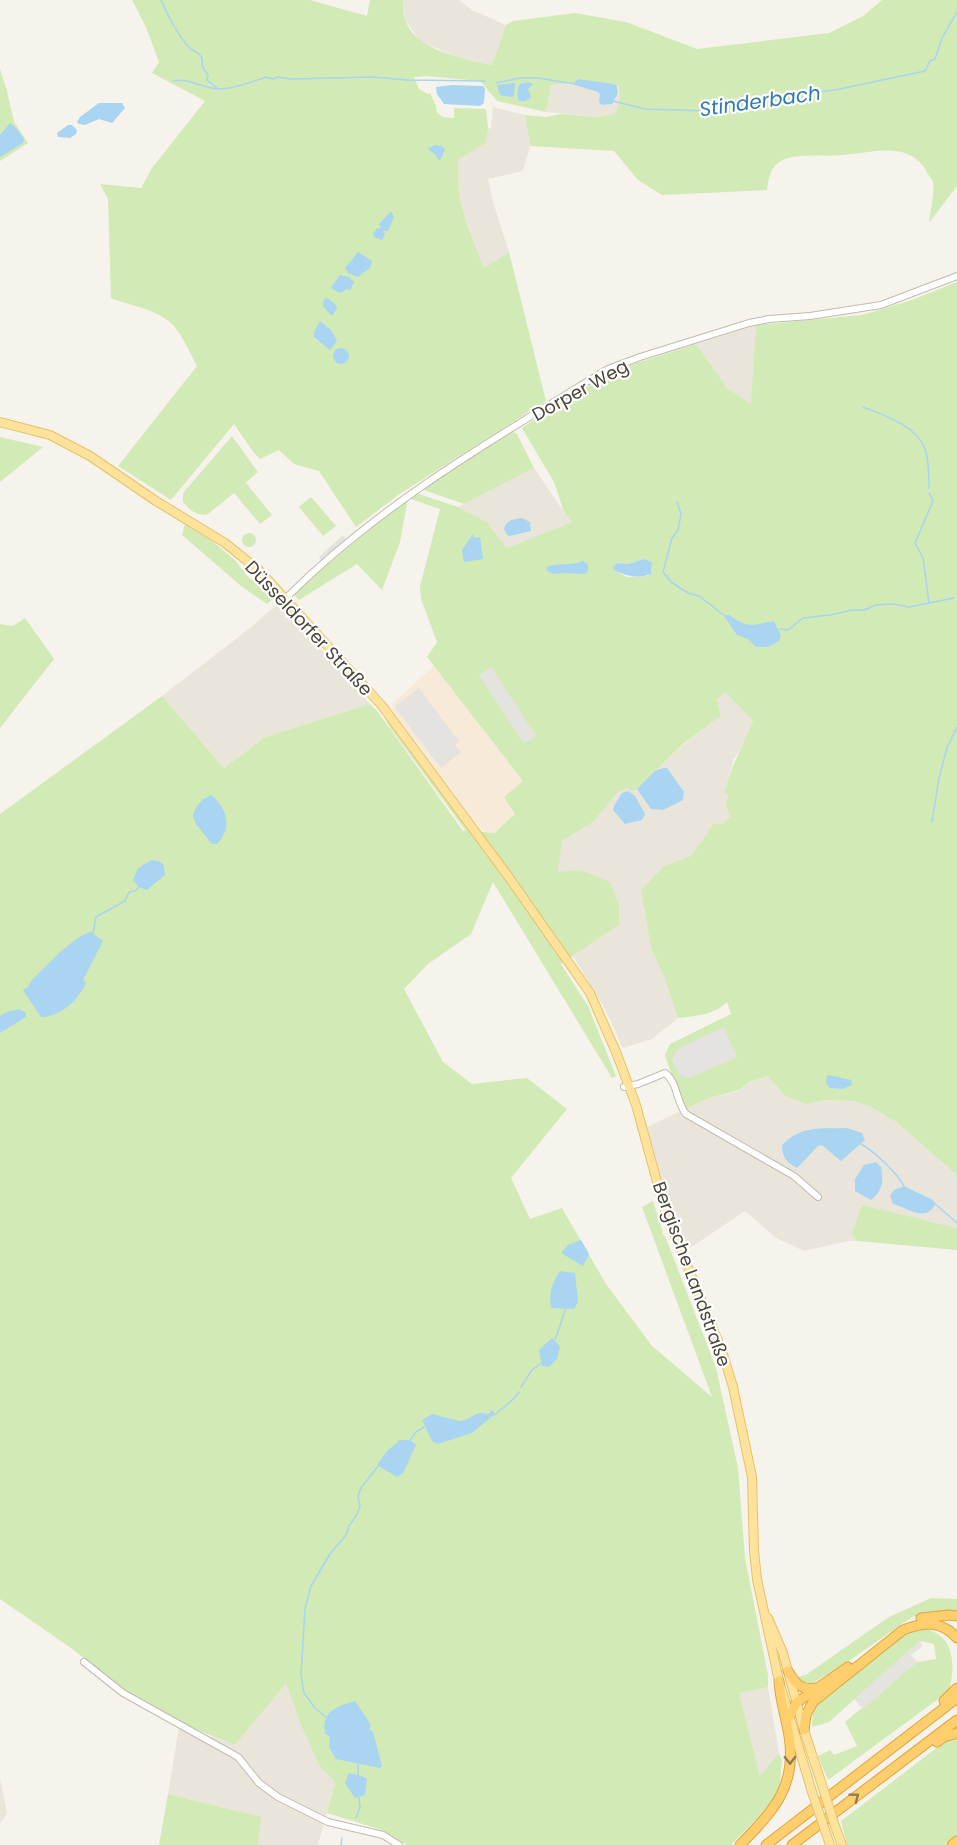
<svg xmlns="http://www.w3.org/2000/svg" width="957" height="1845" viewBox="0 0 957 1845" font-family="Poppins,sans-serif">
  <rect width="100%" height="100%" fill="#f6f3ec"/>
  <g fill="#eae5da">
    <path d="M403 0H459L472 10 506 25 492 65 457 57 420 41 405 20Z"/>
    <path d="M578 79 614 84 620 97 615 114 598 117 546 112 551 85 574 83Z"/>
    <path d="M493 107 525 115 530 146 523 171 488 179 493 202 509 252 484 268 466 222 459 195 458 160 484 143 488 128 491 129Z"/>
    <path d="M756 325 752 405 728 389 696 344Z"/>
    <path d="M534 468 564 512 573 522 507 548 487 522 458 507Z"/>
    <path d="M275 606 286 610 370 704 265 737 224 768 162 696 250 628Z"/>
    <path d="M725 692 753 721 743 745 734 759 724 792 728 795 727 806 730 816 723 824 714 823 691 856 665 865 641 890 651 948 665 979 678 1018 652 1039 623 1048 604 1007 573 956 619 925 557 872 562 841 593 822 618 792 628 788 637 789 684 744 721 716 717 699Z"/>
    <path d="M768 1076 785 1096 807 1103 824 1100 854 1101 869 1106 896 1122 957 1175V1228L928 1221 852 1234 857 1241H848L804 1251 776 1238 745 1211 690 1248 681 1234 665 1191 647 1127 706 1099 739 1091 750 1082Z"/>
    <path d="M286 1682 302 1728 320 1767 335 1782 318 1845H258L260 1817 168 1794 179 1727 209 1741 211 1736 235 1745Z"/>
    <path d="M768 1687 779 1753 760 1777 738 1692Z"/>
    <path d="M0 1778 7 1814 0 1823Z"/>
  </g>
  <path fill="#f7ead8" d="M434 666 523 781 515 814 493 833 482 831 392 710V704Z"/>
  <g fill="#d2eab5" fill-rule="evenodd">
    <path d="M132 0H310L367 16 370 0H403C404 6 403 13 405 19 414 50 464 59 492 65L506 25 513 21 575 13 626 22 697 49 829 33 863 16 882 0H957V186L929 223C930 213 935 192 933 182 932 179 927 174 926 170 907 140 872 153 842 155 825 157 798 153 783 160 770 166 769 178 767 190L662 195 638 180 614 151 530 146 525 115 546 117 561 114 598 117 615 114 620 97 618 86 614 84 578 79 574 83 551 85 546 112 497 101 480 81 426 76 414 77 419 89 428 94 430 93 436 106 437 113 443 117 454 118V108L486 109 488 128 485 143 458 160 459 195 466 222 484 268 509 252 546 401 401 493 356 527 319 471 294 464 279 450 260 459 254 453 234 424 171 500 118 466 197 366C190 353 183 336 173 325 158 309 130 306 111 298L108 199 100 184 141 188 152 168 205 101 152 73 159 62 146 27Z"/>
    <path d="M0 69 7 91 14 122 28 143 0 161Z"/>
    <path d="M957 282V1175L896 1122 869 1106 854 1101 824 1100 807 1104 785 1096 768 1076 750 1082 739 1090 706 1099 686 1109 682 1104 665 1055 670 1044 731 1014 727 1002C714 1015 696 1016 678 1018L665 979 651 948 641 890 665 865 691 856 714 823 723 824 730 816 726 806 728 795 724 792C731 767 743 745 753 721L725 692 717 699 721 716 683 744 637 789 631 791 628 788 618 792 593 822 562 841 558 872 581 870 610 882 619 905V925L561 964 588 1006 616 1076 612 1078 493 882 471 934 428 964 404 989 443 1062 472 1084 527 1078 567 1109 511 1178 530 1219 562 1208 606 1284 652 1346 712 1397 642 1207 653 1201 663 1233 662 1234 665 1236 716 1368 738 1468 745 1558 768 1675V1687L739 1693 760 1776 779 1753 782 1760 779 1795 731 1845H407L382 1830 327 1813 335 1782 320 1767 302 1728 286 1683 235 1745 180 1723 129 1693 71 1648 0 1599V814L162 696 224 768 265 737 370 704 378 712 463 831H466L391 729 383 715 470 831 494 833 515 814 504 797 523 781 427 657 437 642 421 599 420 586 440 509 408 498 400 542 382 590 357 564 299 600 293 593 408 498 416 493 458 507 487 522 507 548 572 522 564 512 554 482 522 428 557 404 621 368 696 344 728 389 751 404 756 325 862 315 912 300ZM644 559 652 562V568L648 576 627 577 614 570 613 567 617 563 628 564Z"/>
    <path d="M513 432 517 434 534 468 464 504 421 489Z"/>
    <path d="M232 436 258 472 234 493 246 483 272 515 260 524 234 493 208 514C197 517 190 510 183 502V493Z"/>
    <path d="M0 437 43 447 0 482Z"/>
    <path d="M311 497 336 526 323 536 299 507Z"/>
    <path d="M185 524 212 541 235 560 248 577 276 596 267 604 241 586 182 535Z"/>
    <circle cx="249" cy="540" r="7"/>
    <path d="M25 618 54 659 0 728V624L13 626Z"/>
    <path d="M862 1205 957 1228V1250L857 1241 852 1234Z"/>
    <path d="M931 1598 957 1599V1612L929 1613 912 1617 846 1663 816 1681 806 1684 796 1678 807 1674 889 1617Z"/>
    <path d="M919 1628C953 1631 957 1662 949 1691L828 1780 818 1756 830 1750 834 1755 857 1746 845 1722 917 1662 936 1659 934 1644 920 1641 829 1722 812 1727 813 1709 889 1644Z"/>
    <path d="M957 1737V1837L944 1845H847L841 1821 943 1743Z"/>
    <path d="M168 1794 261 1817 258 1845H159Z"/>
  </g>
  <g fill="#e5e3e0">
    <path d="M343 535 346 539 321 560 319 557Z"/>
    <path d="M491 667 536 736 524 744 479 675Z"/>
    <path d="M419 688 459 741 455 745 461 752 441 768 395 708V706Z"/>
    <path d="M724 1027 737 1057 695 1076 688 1078 678 1074 672 1060 676 1052 681 1047Z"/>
    <path d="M920 1641 923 1646 911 1655 917 1662 863 1709 854 1699Z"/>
  </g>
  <g fill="#a9d4f2">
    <path d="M578 79 614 84 617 86 618 93 612 104 602 105 599 102 600 94 598 92 575 85 574 83Z"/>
    <path d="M528 82 533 84 528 89 531 97 526 101H519C517 95 517 90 520 84Z"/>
    <path d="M515 83 514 95 512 97 500 95 497 85Z"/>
    <path d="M452 85 483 86 485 89 484 103 480 106 444 104 437 94 436 87Z"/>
    <path d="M99 103H122L125 108 112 123 99 119 85 125 79 124 77 122 80 117Z"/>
    <path d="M10 123 16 128 24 139 23 143 0 157V135Z"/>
    <path d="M68 125H72L77 130 76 134 70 138 58 137 57 133Z"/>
    <path d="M434 145 441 146 445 149 441 159 438 160 436 155 428 149Z"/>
    <path d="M391 211 394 217 388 231H383L385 234 382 240 374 237 373 234 377 228H381L379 224Z"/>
    <path d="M358 252 372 261 370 268 358 277 348 273 345 268Z"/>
    <path d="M340 275 349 277 354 282 350 290 347 289 340 293 331 288Z"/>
    <path d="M327 298 336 305 337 308 332 316 323 306 324 299Z"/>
    <path d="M320 321 331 330 337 341 330 350 314 337V332Z"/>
    <circle cx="341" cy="356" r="8"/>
    <path d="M522 518 530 522 531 531 510 536 507 535 504 529 506 524 511 520Z"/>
    <path d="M473 534 474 538 480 537 483 559 464 562 462 550Z"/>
    <path d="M644 559 652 562 651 574C636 579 627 576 614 570L613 567 617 563 628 564Z"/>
    <path d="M583 561 588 565V571L585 574 563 573 553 574 546 570 548 566C560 563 571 566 583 561Z"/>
    <path d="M729 615C749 629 752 625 774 621L781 635 779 641 768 647H756L748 639 737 635 724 616Z"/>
    <path d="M663 768H667L684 792 683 800 663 810 651 809 637 789 655 771Z"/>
    <path d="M628 791 635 796 645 814 642 820 625 824 613 810 614 806 622 793Z"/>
    <path d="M211 795C227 808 233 828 217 844H212L196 824 193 816C195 806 202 799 211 795Z"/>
    <path d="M152 860C164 861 164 865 165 875L147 890 139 887 133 880 138 868Z"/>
    <path d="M91 932 103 941 83 980 86 983C78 1000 62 1016 41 1017L23 990 28 987 32 980C44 968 76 934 91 932Z"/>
    <path d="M19 1009 26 1013V1017L0 1033V1016L7 1012Z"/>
    <path d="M829 1075 851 1080 852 1085 843 1089 830 1088 826 1083 827 1076Z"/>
    <path d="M847 1128 862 1133 865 1140 841 1161 822 1145 818 1146 797 1168C787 1163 782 1157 782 1145 802 1125 820 1129 847 1128Z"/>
    <path d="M876 1162 881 1167C884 1182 882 1191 871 1200L855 1191V1179L864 1165Z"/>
    <path d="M904 1186 933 1200 935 1205C924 1223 907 1207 893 1204L890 1196 894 1190Z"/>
    <path d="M581 1240 589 1254 583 1266 561 1253 568 1245Z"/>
    <path d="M560 1271 575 1273 578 1302 574 1309 551 1308C548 1295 553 1281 560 1271Z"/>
    <path d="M552 1338 560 1346 557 1359 549 1367 542 1366 539 1350Z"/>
    <path d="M492 1410 495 1414 472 1433 438 1444 432 1441 422 1420 432 1414C436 1415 459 1421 460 1421 472 1421 473 1410 488 1414Z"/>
    <path d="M400 1440H410L416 1445 403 1473 397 1477 377 1465 387 1451Z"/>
    <path d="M355 1701 371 1725 369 1729 373 1732 382 1766 380 1768 336 1759 329 1747 330 1737 325 1733C321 1711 338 1706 355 1701Z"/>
    <path d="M349 1773 362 1776 367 1779 365 1795 355 1798 345 1783Z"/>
  </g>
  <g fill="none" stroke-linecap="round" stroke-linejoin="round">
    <g stroke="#a9d4f2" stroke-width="1.5">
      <path d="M161 0C166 12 181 41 191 49 196 52 199 53 202 58V66L208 75 207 80 218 89"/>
      <path d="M173 81C187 77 204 89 219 89 234 89 252 82 266 77L273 79 278 77 292 79 373 77 407 80 485 81"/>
      <path d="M496 83 520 78H538L575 84"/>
      <path d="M613 101 645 109 707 111 733 104 737 105 750 100 835 90 925 71 930 61 935 59 942 38 957 12"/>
      <path d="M863 407C884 415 917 426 925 449 929 461 929 476 929 488"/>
      <path d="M929 493 933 501 915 543 923 558 929 603"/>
      <path d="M677 502 681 514 678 530 672 538 663 572 671 582 688 593 699 596 725 616"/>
      <path d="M780 629 788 630 803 618 830 615 852 610H864L876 605 893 604 909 607 954 598"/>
      <path d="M932 822 939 778 947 748 957 727"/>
      <path d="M93 934 96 917 125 901 129 892 135 891 139 887"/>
      <path d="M861 1144C874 1151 897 1173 904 1186"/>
      <path d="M933 1202 957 1223"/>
      <path d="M555 1340 566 1308"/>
      <path d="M521 1387 532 1370 543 1362"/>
      <path d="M494 1415C502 1409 514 1400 519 1392"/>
      <path d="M410 1440 416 1432 424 1427"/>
      <path d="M326 1717 315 1708 304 1693 301 1675 305 1609 311 1586 330 1554 346 1535 349 1526 357 1514 360 1506 358 1496 361 1488 379 1465"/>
      <path d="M358 1764V1774"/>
      <path d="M356 1818 360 1807 359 1797"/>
      <path d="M341 1845 342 1838"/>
    </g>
    <g stroke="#c2bbae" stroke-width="8">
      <g id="minor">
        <path d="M286 598C380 504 495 438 608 369L640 357 749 323 769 319 810 316 881 305 957 276"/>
        <path d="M624 1087 638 1084 665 1073C678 1083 676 1102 686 1114L794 1176 818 1197"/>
        <path d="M84 1662 123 1693 238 1757 259 1783 278 1797 328 1822 383 1835 399 1845"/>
      </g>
    </g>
    <g stroke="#e6c16a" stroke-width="10">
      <g id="major">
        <path d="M0 422 50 435 90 456 156 501 225 543 260 571 383 707 508 876 590 993 616 1052 636 1105 665 1211 722 1351 733 1387 752 1477 754 1551 757 1579 779 1681 812 1792"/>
        <path d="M768 1618 783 1653 804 1730 822 1785"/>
        <path d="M835 1826 842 1845"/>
        <path d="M826 1833 830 1845"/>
      </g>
    </g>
    <g stroke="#e0a43c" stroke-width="11">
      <g id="highway">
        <path d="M921 1618 949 1615 957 1616"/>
        <path d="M788 1671C794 1682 801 1691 815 1688"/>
        <path d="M944 1701 957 1688"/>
        <path d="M790 1716 796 1703 848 1667"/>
        <path d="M804 1730 806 1715 813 1702 903 1630C923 1622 941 1620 957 1638"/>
        <path d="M937 1742 944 1737 957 1733"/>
        <path d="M740 1845C773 1811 797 1787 789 1736 786 1717 780 1701 779 1681"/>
        <path d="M766 1845 957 1698"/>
        <path d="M792 1845 957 1720"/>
        <path d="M952 1845 957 1841"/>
      </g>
    </g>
    <use href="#minor" stroke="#fff" stroke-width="6"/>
    <use href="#major" stroke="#ffe39c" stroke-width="8"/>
    <use href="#highway" stroke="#ffcf6e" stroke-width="9"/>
    <g stroke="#e6c16a" stroke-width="10" stroke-linecap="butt">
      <g id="major-bridge">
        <path d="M822 1785 835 1826"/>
        <path d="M812 1792 826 1833"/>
      </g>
    </g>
    <use href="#major-bridge" stroke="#ffe39c" stroke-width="8"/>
  </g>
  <defs><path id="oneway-chevron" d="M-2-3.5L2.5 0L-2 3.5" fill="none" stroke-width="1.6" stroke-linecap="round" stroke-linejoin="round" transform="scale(1.5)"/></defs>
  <g stroke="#937c4e">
    <use href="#oneway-chevron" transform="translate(790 1760) rotate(89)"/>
    <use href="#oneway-chevron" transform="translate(855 1797) rotate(-37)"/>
  </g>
  <g text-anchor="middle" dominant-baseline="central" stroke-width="4.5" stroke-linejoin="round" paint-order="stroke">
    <g font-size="18" fill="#4b4439" stroke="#fff">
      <text transform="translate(580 390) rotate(-29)">Dorper Weg</text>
      <text transform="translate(309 628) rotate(47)">Düsseldorfer Straße</text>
      <text transform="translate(692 1274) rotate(70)">Bergische Landstraße</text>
    </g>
    <g font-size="20" font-style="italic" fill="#2e7ab2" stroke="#fff">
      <text transform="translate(760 101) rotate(-8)">Stinderbach</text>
    </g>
  </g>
</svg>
